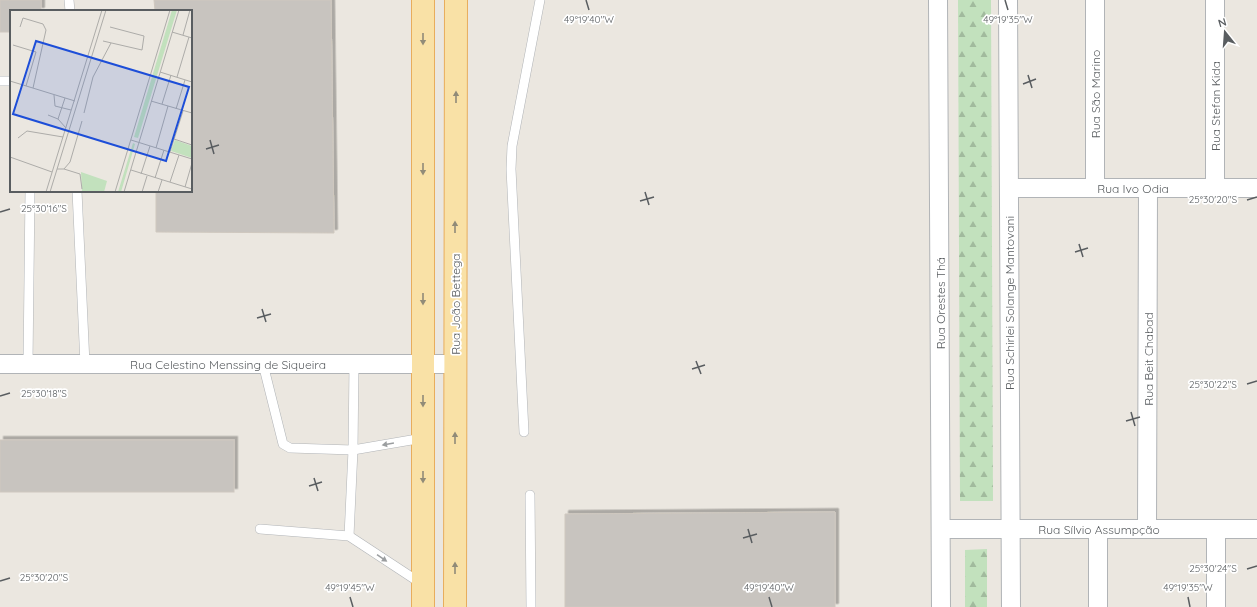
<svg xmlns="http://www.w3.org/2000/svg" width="1257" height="607" viewBox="0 0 1257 607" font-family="Quicksand,sans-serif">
  <defs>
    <pattern id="forest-firs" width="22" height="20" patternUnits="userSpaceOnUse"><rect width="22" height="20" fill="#c2e1bd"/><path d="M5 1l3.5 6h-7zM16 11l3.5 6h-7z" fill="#a1ba9d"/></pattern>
    <filter id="shadow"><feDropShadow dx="3.5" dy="-3.5" stdDeviation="0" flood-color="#0004"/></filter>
  </defs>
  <rect width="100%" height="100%" fill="#ebe7e0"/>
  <g fill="url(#forest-firs)">
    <path d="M958 0H991L993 501H960Z"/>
    <path d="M987 549V607H965V550Z"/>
  </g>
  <g fill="#c8c4bf" stroke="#cfc8bf" filter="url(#shadow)">
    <path d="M0 0H41V11H11V32H0Z"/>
    <path d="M154 0H331L334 233 156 232V191H191V11H155Z"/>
    <rect x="0" y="440" width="234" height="52"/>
    <path d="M835 512V607H565V514Z"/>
  </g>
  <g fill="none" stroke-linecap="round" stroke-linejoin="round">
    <g stroke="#b1b4b7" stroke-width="10">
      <g id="service">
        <path d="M69 0 70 11"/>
        <path d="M0 81H11"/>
        <path d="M77 191 85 364"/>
        <path d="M28 364 30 191"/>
        <path d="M263 364 283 444 290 448 353 450 423 438"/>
        <path d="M524 432 511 169 512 146 540 0"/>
        <path d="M530 495 531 607"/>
        <path d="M260 529 349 536 422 584"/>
        <path d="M349 536 353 450 354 364"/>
      </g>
    </g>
    <g stroke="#b1b4b7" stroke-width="20">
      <g id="minor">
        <path d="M938 0 941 607"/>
        <path d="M1008 0 1011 607"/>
        <path d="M1009 188H1257"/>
        <path d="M1095 188V0"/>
        <path d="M1215 188V0"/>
        <path d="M0 364H455"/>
        <path d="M941 529H1257"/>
        <path d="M1147 529 1148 188"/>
        <path d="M1216 529V607"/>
        <path d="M1098 607V529"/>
      </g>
    </g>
    <g stroke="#e8ad5c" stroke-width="24">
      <g id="primary">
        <path d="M423 607V0"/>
        <path d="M455 607 456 0"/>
      </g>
    </g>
    <use href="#service" stroke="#fff" stroke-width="9"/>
    <use href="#minor" stroke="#fff" stroke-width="18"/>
    <use href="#primary" stroke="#f9e1a6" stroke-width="22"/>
  </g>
  <defs><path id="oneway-solid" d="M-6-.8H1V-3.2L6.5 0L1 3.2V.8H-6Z"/></defs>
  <g fill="#918b78">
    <use href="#oneway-solid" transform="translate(423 39) rotate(90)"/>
    <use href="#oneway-solid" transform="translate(456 97) rotate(-90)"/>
    <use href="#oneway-solid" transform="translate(423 169) rotate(90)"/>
    <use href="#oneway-solid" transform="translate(455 227) rotate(-90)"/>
    <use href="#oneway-solid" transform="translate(423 299) rotate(90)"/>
    <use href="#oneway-solid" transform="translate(423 401) rotate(90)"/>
    <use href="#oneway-solid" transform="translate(455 438) rotate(-90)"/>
    <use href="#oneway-solid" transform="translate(423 477) rotate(90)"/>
    <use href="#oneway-solid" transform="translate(455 568) rotate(-90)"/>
  </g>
  <g fill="#9b9ea0">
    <use href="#oneway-solid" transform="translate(388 444) rotate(170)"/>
    <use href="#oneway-solid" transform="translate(382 558) rotate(34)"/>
  </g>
  <path fill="none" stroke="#595d60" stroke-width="1.5" d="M586 0 589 10M1005 0 1008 10M1028 75 1032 88M1023 84 1036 79M210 140 214 154M206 149 219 145M645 192 649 205M1247 200 1257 197M640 201 654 197M0 212 10 209M1079 244 1083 257M1075 252 1088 248M262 309 266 322M257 318 271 314M696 361 701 374M692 369 705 365M1247 384 1257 381M0 396 10 393M1131 412 1135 426M1126 421 1140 417M314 478 318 491M309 486 322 482M748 529 752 543M743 538 757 534M1247 569 1257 566M0 581 10 578M350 597 353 607M769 597 772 607M1188 597 1190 607"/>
  <g text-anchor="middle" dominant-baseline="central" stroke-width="3.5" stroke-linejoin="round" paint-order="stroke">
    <g font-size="12" fill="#595d60" stroke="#fff">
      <text transform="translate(1095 94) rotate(-90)">Rua São Marino</text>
      <text transform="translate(1215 106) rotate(-90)">Rua Stefan Kida</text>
      <text x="1133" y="188">Rua Ivo Odia</text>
      <text transform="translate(940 303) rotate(-90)">Rua Orestes Thá</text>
      <text transform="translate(1009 303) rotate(-90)">Rua Schirlei Solange Mantovani</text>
      <text transform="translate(455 304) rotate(-90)">Rua João Bettega</text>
      <text transform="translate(1148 359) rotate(-90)">Rua Beit Chabad</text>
      <text x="228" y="364">Rua Celestino Menssing de Siqueira</text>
      <text x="1099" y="529">Rua Sílvio Assumpção</text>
    </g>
  </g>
  <g transform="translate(10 10)">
    <rect width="182" height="182" fill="#ebe7e0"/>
    <path d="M162 0H167L128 128 124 127ZM123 133 125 134 111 182H108ZM71 162 97 171 94 182H72Z" fill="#c2e1bd"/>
    <path d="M165 130 182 136V148L161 141Z" fill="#c2e1bd"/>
    <path fill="none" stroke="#adaca9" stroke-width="1" d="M10 17 13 8 33 14 36 20 23 78M162 22 182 28M173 25 180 0M93 31 132 40 134 26 100 17M3 35 26 42 16 76M150 62 182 72M167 67 179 27M0 71 65 91M44 85 45 96 61 100M141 91 182 103M152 94 161 65M166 99 175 70M74 103 83 67 101 33M38 105 48 109 56 118M48 109 55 88M8 128 17 121 53 127M164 129 182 135M121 130 182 149M146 138 158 96M160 142 173 101M0 147 42 162M47 159H54L60 152 72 111M54 159 70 164 72 179M121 160 182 179M131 164 140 136M145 168 154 140M160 172 169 145M175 177 182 153M36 182 92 0M40 182 96 0M105 182 160 0M114 182 169 0M132 182 137 166M148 182 152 170"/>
    <path fill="#1d4ed8" fill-opacity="0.15" stroke="#1d4ed8" stroke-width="2" d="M26 31 179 77 156 151 3 104Z"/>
    <rect width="182" height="182" fill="none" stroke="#595d60" stroke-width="2"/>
  </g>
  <g font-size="10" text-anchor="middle" fill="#595d60" stroke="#fff" stroke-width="3.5" stroke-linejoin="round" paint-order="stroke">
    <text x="589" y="23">49°19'40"W</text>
    <text x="1008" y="23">49°19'35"W</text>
    <text x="1213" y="203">25°30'20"S</text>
    <text x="44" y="212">25°30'16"S</text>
    <text x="1213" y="388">25°30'22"S</text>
    <text x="44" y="397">25°30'18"S</text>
    <text x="1213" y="572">25°30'24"S</text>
    <text x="44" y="581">25°30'20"S</text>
    <text x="350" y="591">49°19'45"W</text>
    <text x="769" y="591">49°19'40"W</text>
    <text x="1188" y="591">49°19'35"W</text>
  </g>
  <g transform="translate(1225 32) rotate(343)" stroke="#ffffff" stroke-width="3" paint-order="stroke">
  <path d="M0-3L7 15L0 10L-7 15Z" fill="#595d60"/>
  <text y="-6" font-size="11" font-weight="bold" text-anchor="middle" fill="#595d60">N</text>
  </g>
</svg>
